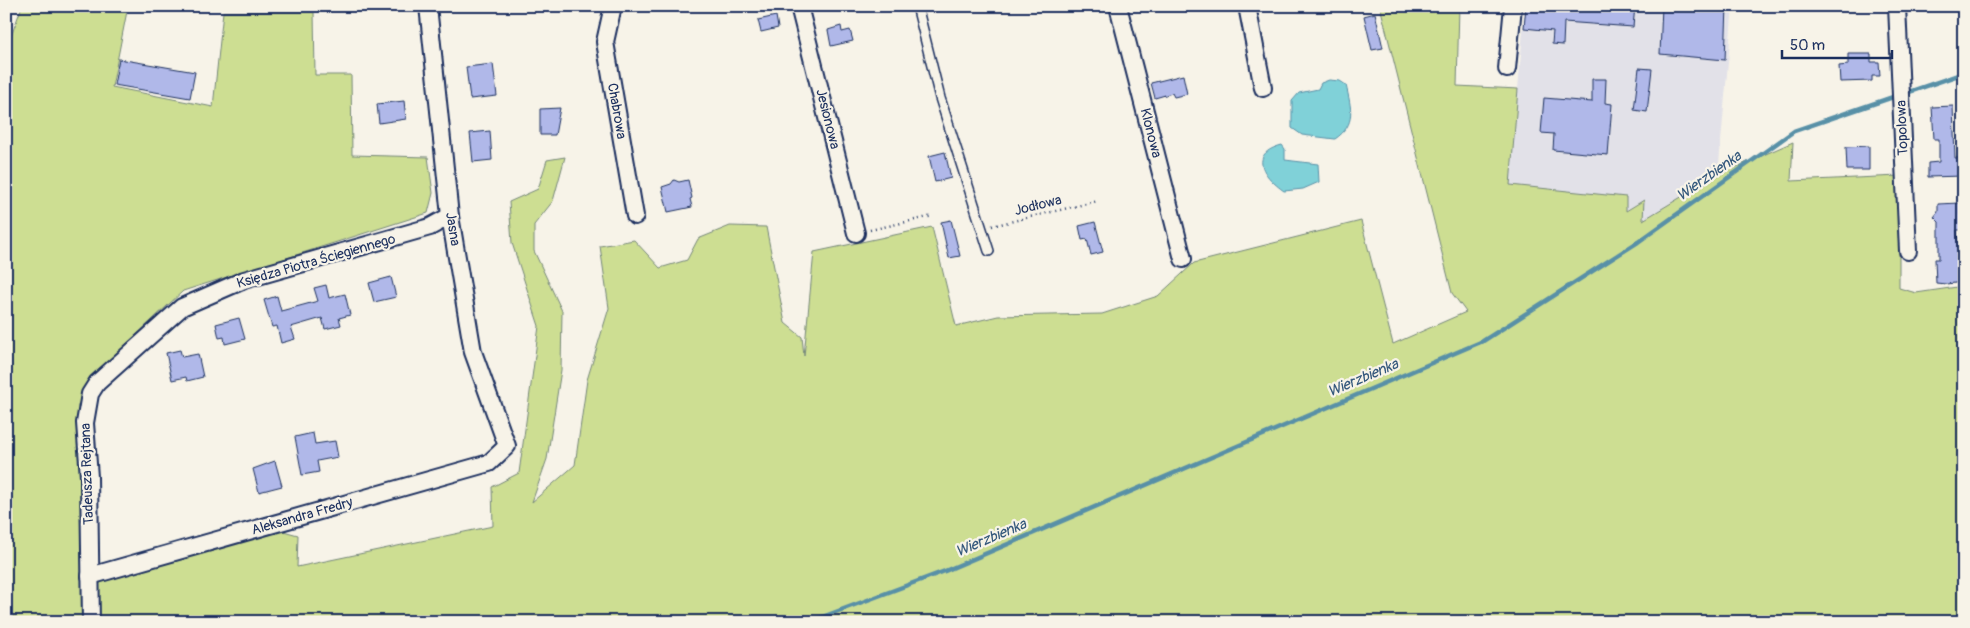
<svg xmlns="http://www.w3.org/2000/svg" width="1970" height="628" viewBox="0 0 1970 628" font-family="Pangolin,sans-serif">
  <rect width="100%" height="100%" fill="#f7f3e8"/>
  <filter id="ink" filterUnits="userSpaceOnUse"><feTurbulence type="fractalNoise" baseFrequency=".02" numOctaves="2"/><feDisplacementMap in="SourceGraphic" scale="10" xChannelSelector="R" yChannelSelector="G"/><feConvolveMatrix kernelMatrix="1 2 1 2 8 2 1 2 1" color-interpolation-filters="sRGB"/></filter>
  <g filter="url(#ink)">
    <path fill="#e2e1e8" d="M1525 6H1733L1718 175 1643 220 1644 200 1625 211 1626 202 1510 185Z"/>
    <path fill="#cdde92" stroke="#748678" d="M22 6H128L112 87 213 107 223 12H314L315 75H351L352 155 428 157 433 193 428 213 183 291 88 380 78 406 85 476 86 570 265 526 298 535 297 567 493 526 492 487 519 473 539 326 512 243 509 202 538 189 547 160 565 157 553 201 534 225V251L562 311 561 370 547 459 532 502 575 465 587 380 609 308 600 246 634 240 660 268 687 260 698 239 730 226 766 227 785 323 802 337 804 356 814 252 932 227 956 326 998 316 1102 314 1158 296 1194 263 1361 221 1393 344 1466 312 1452 293 1380 6H1459L1457 86 1518 89 1510 185 1626 197V211L1644 200 1643 220 1718 175 1793 142 1791 181 1899 176V288L1916 293 1964 286V622H6V50Z"/>
    <g fill="#80d1d8" stroke="#5890a7">
      <path d="M1329 80 1340 81 1346 85C1351 108 1357 124 1335 139L1302 135 1292 128V101L1299 93 1318 89 1321 83Z"/>
      <path d="M1282 145 1285 149V160L1318 164 1319 182 1303 189 1284 191C1264 177 1247 154 1282 145Z"/>
    </g>
    <g fill="none" stroke-linecap="round" stroke-linejoin="round">
      <g stroke="#5890a7" stroke-width="4.5">
        <path d="M1909 92 1964 73"/>
        <path d="M809 622 945 571 1483 341 1638 242 1794 131 1893 97"/>
      </g>
    </g>
    <g fill="#b0b8e9" stroke="#1b2f5e">
      <path d="M1526 6H1635L1633 27 1564 22 1563 45 1552 44 1553 31 1524 28Z"/>
      <path d="M1662 6H1727L1725 60 1660 54Z"/>
      <path d="M1375 13 1383 48 1372 50 1364 16Z"/>
      <path d="M776 16 778 28 761 32 758 20Z"/>
      <path d="M841 26 842 32 850 30 853 41 831 46 828 30Z"/>
      <path d="M1848 54H1871V62H1879L1880 76H1872V81L1840 82 1839 66 1848 65Z"/>
      <path d="M119 59 195 72 190 98 114 85Z"/>
      <path d="M493 64 497 96 470 99 466 67Z"/>
      <path d="M1639 68 1652 69 1647 112 1634 110Z"/>
      <path d="M1183 75 1187 94 1174 97 1172 93 1155 98 1151 83Z"/>
      <path d="M1592 79H1606L1605 103 1612 104 1608 155 1553 150 1554 134 1541 133 1544 98 1592 102Z"/>
      <path d="M404 101 406 119 379 123 377 104Z"/>
      <path d="M1953 106 1955 158H1962L1963 176 1928 177V163L1939 162V139H1934L1932 107Z"/>
      <path d="M560 108 555 135H540V109Z"/>
      <path d="M490 131 492 160 473 162 470 133Z"/>
      <path d="M1869 146V170H1847L1846 147Z"/>
      <path d="M945 152 951 178 935 182 929 156Z"/>
      <path d="M674 180 679 182 688 180 692 198 690 199 692 207 668 212 662 187 671 184Z"/>
      <path d="M1960 203V215L1964 221 1961 224V230H1957L1959 257H1963L1964 282 1946 284 1936 283 1935 259H1939V222L1934 217 1938 212V204Z"/>
      <path d="M951 220 960 256 949 258 941 222Z"/>
      <path d="M1095 222 1103 252 1091 255 1087 239 1082 240 1079 226Z"/>
      <path d="M391 277 396 297 374 302 369 283Z"/>
      <path d="M326 285 329 298 345 294 350 315 339 318 341 325 325 329 322 318 291 327 295 339 281 343 277 326 272 327 264 300 277 296 281 311 318 301 314 288Z"/>
      <path d="M239 318 245 339 225 344 224 337 219 338 216 324Z"/>
      <path d="M180 350 182 357 198 354 203 377 187 381 186 377 172 380 166 353Z"/>
      <path d="M313 433 315 444 335 441 338 457 317 461 319 472 302 475 295 437Z"/>
      <path d="M275 461 282 486 259 492 253 469Z"/>
    </g>
    <g fill="none" stroke-linecap="round" stroke-linejoin="round">
      <g stroke="#1b2f5e" stroke-width="12">
        <path id="service" d="M917 6 940 98 989 251"/>
      </g>
      <g stroke="#1b2f5e" stroke-width="20">
        <g id="minor">
          <path d="M613 6 605 42 635 216"/>
          <path d="M799 6 856 233"/>
          <path d="M1118 6 1183 259"/>
          <path d="M1247 6 1263 88"/>
          <path d="M1897 6 1908 251"/>
          <path d="M1507 69 1513 6"/>
          <path d="M90 576 489 463 507 446 473 352 450 216 428 6"/>
          <path d="M91 622 89 477 85 423 90 394 97 383 182 307 244 280 430 227 450 216"/>
        </g>
      </g>
      <g stroke="#1b2f5e" stroke-width="2.5" stroke-dasharray="1 4" stroke-linecap="butt">
        <path d="M992 226 1098 201"/>
        <path d="M870 230 933 216"/>
      </g>
      <use href="#service" stroke="#f7f3e8" stroke-width="9"/>
      <use href="#minor" stroke="#f7f3e8" stroke-width="16"/>
    </g>
  </g>
  <g text-anchor="middle" dominant-baseline="central" stroke-width="4.5" stroke-linejoin="round" paint-order="stroke">
    <g font-size="14" fill="#1b2f5e" stroke="#f7f3e8">
      <text transform="translate(617 111) rotate(80)">Chabrowa</text>
      <text transform="translate(828 119) rotate(76)">Jesionowa</text>
      <text transform="translate(1902 128) rotate(-92)">Topolowa</text>
      <text transform="translate(1151 133) rotate(76)">Klonowa</text>
      <text transform="translate(1038 205) rotate(-14)">Jodłowa</text>
      <text transform="translate(453 229) rotate(81)">Jasna</text>
      <text transform="translate(316 261) rotate(-16)">Księdza Piotra Ściegiennego</text>
      <text transform="translate(87 474) rotate(-92)">Tadeusza Rejtana</text>
      <text transform="translate(302 516) rotate(-16)">Aleksandra Fredry</text>
    </g>
    <g font-size="15" font-style="italic" fill="#34587c" stroke="#f7f3e8">
      <text transform="translate(1709 176) rotate(-35)">Wierzbienka</text>
      <text transform="translate(1363 378) rotate(-23)">Wierzbienka</text>
      <text transform="translate(991 538) rotate(-23)">Wierzbienka</text>
    </g>
  </g>
  <rect width="1970" height="628" fill="none" stroke="#f7f3e8" stroke-width="25"/>
  <rect x="12" y="12" width="1945" height="603" fill="none" stroke="#1b2f5e" stroke-width="2" filter="url(#ink)"/>
  <path d="M1782 50v8h110v-8" fill="none" stroke="#1b2f5e" stroke-width="2.5"/>
  <text x="1790" y="50" font-size="15" fill="#1b2f5e" stroke="#f7f3e8" stroke-width="4" paint-order="stroke">50 m</text>
</svg>
